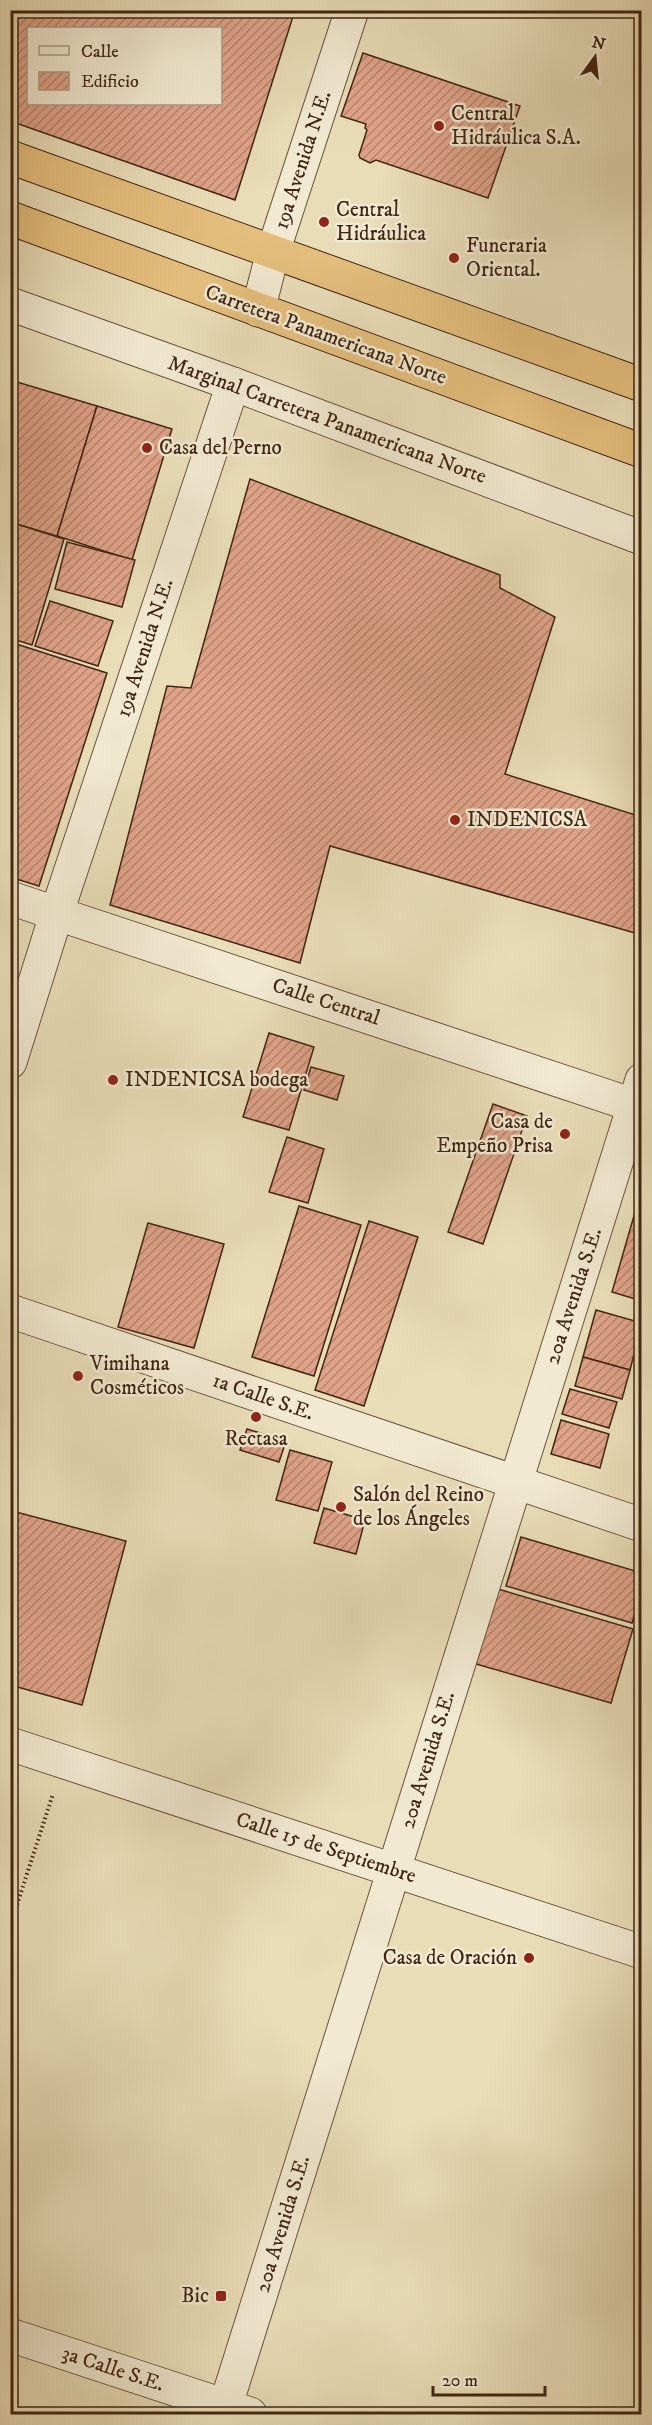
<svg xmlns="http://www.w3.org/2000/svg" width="652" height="2425" viewBox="0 0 652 2425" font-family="'IM FELL DW Pica',serif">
  <defs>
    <pattern id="building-hatch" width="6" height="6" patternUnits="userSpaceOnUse" patternTransform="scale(1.5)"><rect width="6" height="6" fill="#e0a389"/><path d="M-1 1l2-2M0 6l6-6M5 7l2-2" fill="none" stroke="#b7856f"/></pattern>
  </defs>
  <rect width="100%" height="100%" fill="#e9ddb8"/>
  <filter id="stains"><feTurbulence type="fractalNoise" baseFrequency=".00333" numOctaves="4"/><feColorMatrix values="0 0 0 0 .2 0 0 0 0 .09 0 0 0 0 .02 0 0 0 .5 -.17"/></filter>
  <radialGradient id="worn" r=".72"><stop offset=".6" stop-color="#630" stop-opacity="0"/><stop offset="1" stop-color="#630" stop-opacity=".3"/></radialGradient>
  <g fill="url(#building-hatch)" stroke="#412514" stroke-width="1.5" fill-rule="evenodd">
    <path d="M10 10H295L235 200 10 121ZM28 28H220V104H28Z"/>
    <path d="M363 53 520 106 488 198 376 160 370 163 360 158 359 155 367 130 365 128 366 124 341 116Z"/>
    <path d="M17 382 97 406 57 536 10 522V404Z"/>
    <path d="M97 406 172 429 132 560 57 536Z"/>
    <path d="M250 479 500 575V588L555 617 505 774 642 817V935L330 846 300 963 110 905 167 686 191 688Z"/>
    <path d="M10 522 64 539 32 645 10 638Z"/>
    <path d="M67 542 135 560 122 607 55 589Z"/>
    <path d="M50 601 113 621 98 666 35 646Z"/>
    <path d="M10 642 107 673 39 886 10 877Z"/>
    <path d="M269 1033 314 1047 289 1130 243 1117Z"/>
    <path d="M311 1067 344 1076 337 1100 304 1090Z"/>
    <path d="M493 1104 527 1116 483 1244 448 1232Z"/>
    <path d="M287 1137 324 1149 308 1203 269 1192Z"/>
    <path d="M642 1188V1301L612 1292Z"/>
    <path d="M299 1206 361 1225 314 1376 252 1357Z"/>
    <path d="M369 1221 418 1237 364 1406 315 1390Z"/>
    <path d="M148 1223 224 1244 194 1348 118 1327Z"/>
    <path d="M596 1310 642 1323 630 1370 583 1357Z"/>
    <path d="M583 1357 630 1370 622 1399 575 1386Z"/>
    <path d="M570 1389 617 1402 609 1428 562 1414Z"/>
    <path d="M561 1420 609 1434 600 1468 551 1454Z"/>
    <path d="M247 1429 286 1441 279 1462 240 1450Z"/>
    <path d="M290 1450 332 1462 318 1511 276 1500Z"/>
    <path d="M324 1508 365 1520 356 1554 314 1543Z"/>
    <path d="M12 1511 126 1541 82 1705 10 1685Z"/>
    <path d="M521 1537 642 1573V1590L632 1623 506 1586Z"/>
    <path d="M498 1589 633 1629 611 1703 476 1664Z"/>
  </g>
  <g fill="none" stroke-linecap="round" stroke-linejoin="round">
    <g stroke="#6b533d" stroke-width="35">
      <g id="minor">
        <path d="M258 310 273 252 352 10"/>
        <path d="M10 898 642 1108"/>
        <path d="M10 1062 57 912 233 384"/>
        <path d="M10 1311 642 1525"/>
        <path d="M10 1744 642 1952"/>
        <path d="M10 2335 250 2414"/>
        <path d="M223 2414 642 1080"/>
      </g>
    </g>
    <g stroke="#6b533d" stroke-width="35">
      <path id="tertiary" d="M10 304 233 384 642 538"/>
    </g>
    <g stroke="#412514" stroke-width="35">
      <g id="trunk">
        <path d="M10 157 642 385"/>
        <path d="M10 218 642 451"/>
      </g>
    </g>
    <path stroke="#412514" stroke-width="4" stroke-dasharray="1.5 3" stroke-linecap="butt" d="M10 1926 53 1794"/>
    <use href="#minor" stroke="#f1e9d1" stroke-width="33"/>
    <use href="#tertiary" stroke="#f1e9d1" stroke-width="33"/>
    <use href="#trunk" stroke="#e4be7c" stroke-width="33"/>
  </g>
  <g fill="#8f2418" stroke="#f1e9d1" stroke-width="2">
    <circle cx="439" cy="126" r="6"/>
    <circle cx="324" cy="222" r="6"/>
    <circle cx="454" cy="258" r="6"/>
    <circle cx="147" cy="448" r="6"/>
    <circle cx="455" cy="820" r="6"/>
    <circle cx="113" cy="1080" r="6"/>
    <circle cx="565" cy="1134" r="6"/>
    <circle cx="78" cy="1376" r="6"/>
    <circle cx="256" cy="1417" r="6"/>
    <circle cx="341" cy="1507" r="6"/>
    <circle cx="529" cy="1958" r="6"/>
    <rect x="215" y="2290" width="12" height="12" rx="3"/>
  </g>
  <g text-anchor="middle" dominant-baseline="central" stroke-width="5" stroke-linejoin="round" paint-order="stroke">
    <g font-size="21" fill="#412514" stroke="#f1e9d1" text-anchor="start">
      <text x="451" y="114">Central<tspan x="451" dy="24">Hidráulica S.A.</tspan></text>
      <text x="336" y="210">Central<tspan x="336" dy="24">Hidráulica</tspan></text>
      <text x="466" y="246">Funeraria<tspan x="466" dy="24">Oriental.</tspan></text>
      <text x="159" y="448">Casa del Perno</text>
      <text x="467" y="820">INDENICSA</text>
      <text x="125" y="1080">INDENICSA bodega</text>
      <text x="553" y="1122" text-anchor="end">Casa de<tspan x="553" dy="24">Empeño Prisa</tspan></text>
      <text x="90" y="1364">Vimihana<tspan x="90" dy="24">Cosméticos</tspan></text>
      <text x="256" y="1439" text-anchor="middle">Rectasa</text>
      <text x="353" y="1495">Salón del Reino<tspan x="353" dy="24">de los Ángeles</tspan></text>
      <text x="517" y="1958" text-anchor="end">Casa de Oración</text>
      <text x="209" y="2296" text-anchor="end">Bic</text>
    </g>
    <g font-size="21" fill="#412514" stroke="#f1e9d1">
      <text transform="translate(303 160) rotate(-72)">19a Avenida N.E.</text>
      <text transform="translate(326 335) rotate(20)">Carretera Panamericana Norte</text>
      <text transform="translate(327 420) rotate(20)">Marginal Carretera Panamericana Norte</text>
      <text transform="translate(145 648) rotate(-72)">19a Avenida N.E.</text>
      <text transform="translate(326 1002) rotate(18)">Calle Central</text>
      <text transform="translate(574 1296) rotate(-72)">20a Avenida S.E.</text>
      <text transform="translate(263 1397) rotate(19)">1a Calle S.E.</text>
      <text transform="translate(428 1760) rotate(-73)">20a Avenida S.E.</text>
      <text transform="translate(326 1848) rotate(18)">Calle 15 de Septiembre</text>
      <text transform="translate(283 2224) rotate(-73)">20a Avenida S.E.</text>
      <text transform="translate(113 2369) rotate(18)">3a Calle S.E.</text>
    </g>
  </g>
  <rect width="652" height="2425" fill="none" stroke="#e9ddb8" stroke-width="36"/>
  <rect x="12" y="12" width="628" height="2401" fill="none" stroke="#412514" stroke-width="3"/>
  <rect x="18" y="18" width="616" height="2389" fill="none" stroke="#412514" stroke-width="1.5"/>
  <rect x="27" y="27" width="195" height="78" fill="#f1e9d1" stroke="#ab9b85" stroke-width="1.5"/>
  <rect x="39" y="46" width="30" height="9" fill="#f1e9d1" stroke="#ab9b85" stroke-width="1.5"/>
  <text x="81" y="57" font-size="18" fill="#412514">Calle</text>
  <rect x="39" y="72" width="30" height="18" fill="url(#building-hatch)" stroke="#ab9b85" stroke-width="1.5"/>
  <text x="81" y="87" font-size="18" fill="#412514">Edificio</text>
  <g transform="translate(595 57) rotate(15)" stroke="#f1e9d1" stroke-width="4.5" paint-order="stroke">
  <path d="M0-4.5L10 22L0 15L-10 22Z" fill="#412514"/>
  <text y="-9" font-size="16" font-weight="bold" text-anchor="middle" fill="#412514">N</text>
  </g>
  <path d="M433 2386v9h112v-9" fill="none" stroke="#412514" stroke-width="3"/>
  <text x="442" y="2386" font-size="18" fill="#412514" stroke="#f1e9d1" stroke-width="4.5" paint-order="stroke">20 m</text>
  <rect width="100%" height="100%" filter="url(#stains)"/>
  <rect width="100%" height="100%" fill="url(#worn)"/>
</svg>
